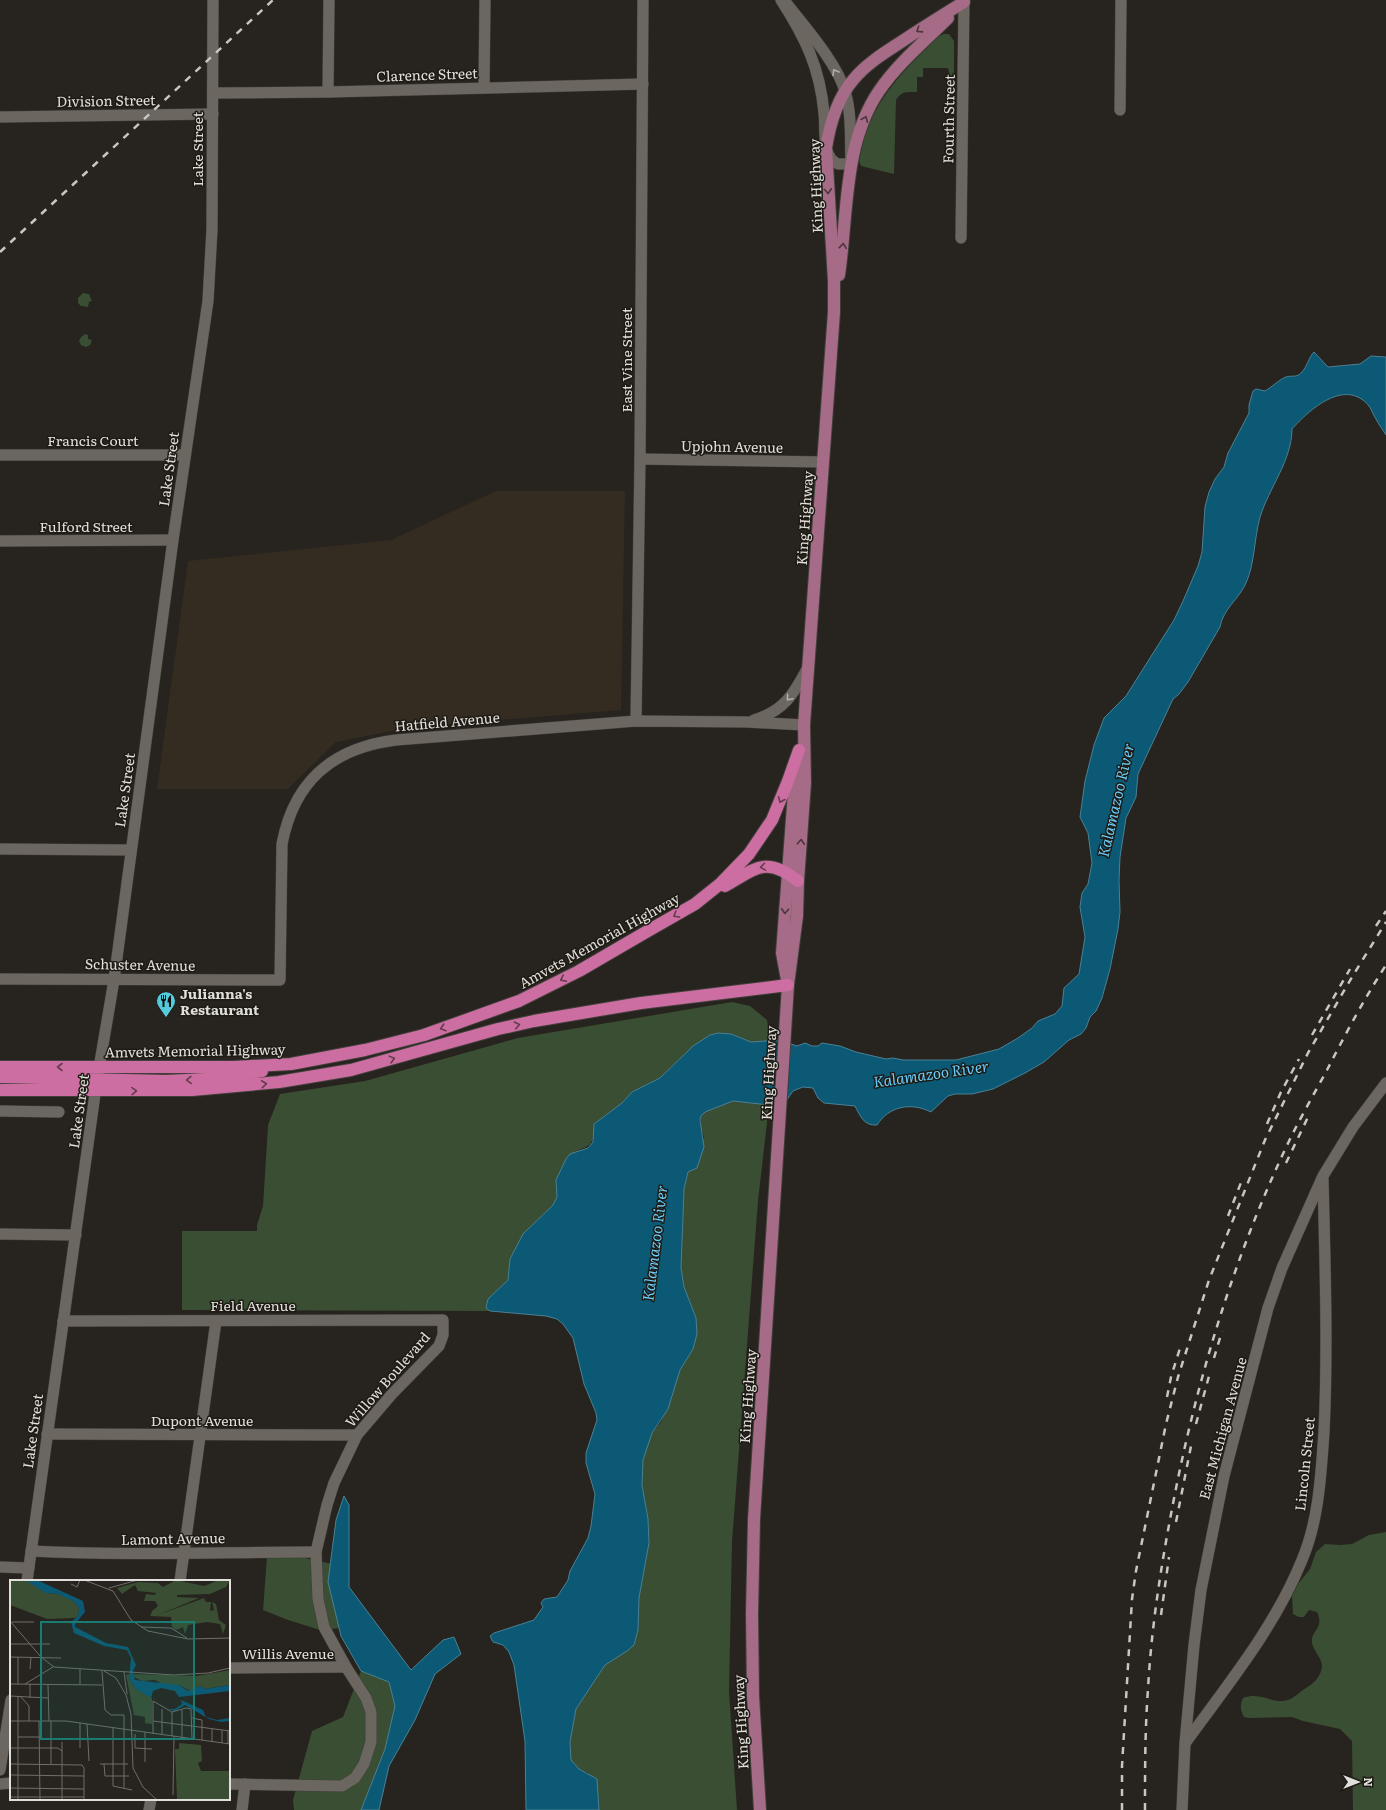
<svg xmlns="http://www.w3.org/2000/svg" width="1386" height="1810" viewBox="0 0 1386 1810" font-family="Literata,serif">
  <rect width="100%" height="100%" fill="#27231e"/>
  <path fill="#342c21" d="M496 491H625L621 710 412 727 336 742 288 789H157L188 561 391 540Z"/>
  <g fill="#394e32">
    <path d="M944 34H949L954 41V76H950L948 68H923V77H917V92C908 92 901 91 896 100L894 174 861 166 859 161C861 152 863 141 866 131 883 90 908 66 939 36Z"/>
    <path d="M83 293 89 294 92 301 89 302 88 307 81 306 78 303V298Z"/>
    <path d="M85 334 88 335V339L92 340 90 345 86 347 81 345 79 341 81 337Z"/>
    <path d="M732 1002 750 1006 767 1020 770 1042H751L731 1034 718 1033 710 1035 693 1046 660 1078 632 1092 622 1103 594 1124C594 1139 594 1146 578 1150L556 1180 557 1197 553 1205 523 1234 510 1259 508 1280 488 1299 486 1308 490 1311 182 1310V1231H257V1225L263 1206 268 1125 280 1094 365 1081 518 1038Z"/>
    <path d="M733 1101 769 1105 758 1201 732 1542 729 1691 737 1810H599L588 1773 579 1769 571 1761 570 1742 576 1709 605 1665 627 1651 634 1645 638 1630 639 1598 649 1543 648 1519 642 1485 643 1460 652 1433 661 1422 680 1370 693 1349 696 1318 684 1287 681 1268 683 1211 684 1189 688 1172 704 1137 701 1128V1116C709 1107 721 1105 733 1101Z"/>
    <path d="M1386 1532V1810H1353L1352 1741 1340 1729 1303 1721 1292 1717 1249 1718 1244 1717C1240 1710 1240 1705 1243 1698 1262 1691 1272 1705 1288 1700 1294 1698 1301 1691 1306 1688 1314 1683 1321 1677 1322 1666 1322 1659 1314 1651 1312 1643 1310 1630 1325 1629 1317 1612L1309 1610 1304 1617H1299L1293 1614 1292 1596 1298 1584 1310 1569 1316 1552 1325 1544 1340 1545 1352 1544 1369 1535Z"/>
    <path d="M292 1555 332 1564 341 1628 320 1630 288 1620 263 1610 267 1557Z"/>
    <path d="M386 1664 407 1693 370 1810H294L293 1800 312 1731 343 1717 361 1671Z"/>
  </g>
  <g fill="#0b5975" stroke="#4b8194">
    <path d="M1314 352 1328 367 1360 364 1371 356 1386 357V435C1383 430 1379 425 1376 419 1373 415 1372 410 1369 406 1345 377 1309 410 1292 429 1292 460 1269 488 1260 517 1254 539 1255 563 1246 583 1239 599 1223 609 1220 627L1188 682 1179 694 1173 699 1138 774 1136 797 1126 818 1120 857 1119 880 1120 912 1118 929 1110 969 1102 998 1096 1011 1090 1017 1086 1028 1081 1034 1069 1040 1044 1062 1025 1073 993 1089 972 1094H955L948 1096 931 1112C911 1102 889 1106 877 1125 864 1126 860 1116 855 1106L824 1103 818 1098 813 1088 803 1087 793 1091 786 1101 769 1105 733 1101 705 1112 701 1116 700 1120 704 1147 697 1168 688 1172 684 1189 681 1268 684 1287 696 1318 697 1334 693 1349 680 1370 668 1409 652 1433 643 1460 642 1485 648 1519 649 1543 639 1598 638 1630 634 1645 627 1651 605 1665 576 1709 570 1742 571 1760 579 1769 597 1779 599 1810H526L525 1741 514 1665 509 1652 503 1645 493 1642 490 1636 494 1633 534 1620 543 1607 541 1603 544 1599 557 1597 568 1580 570 1571 588 1538 591 1526 595 1494 586 1463V1453L597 1420 596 1413 584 1384 573 1338 563 1324 557 1319 546 1316 490 1311 486 1308 488 1299 508 1280 510 1259 523 1234 553 1205 557 1197 556 1180 566 1159 570 1154 588 1148 593 1142 594 1124 622 1103 632 1092 660 1078 693 1046 710 1035 718 1033 731 1034 751 1042 779 1040 797 1046 805 1043 812 1046H818L822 1043 840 1046 856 1052 886 1059 893 1058 903 1060H956L999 1049 1018 1038 1032 1028 1038 1021 1055 1014 1062 1006 1064 988 1079 974 1085 937 1080 907 1082 893 1088 884 1092 863 1088 833 1080 817 1085 781 1094 745 1104 718 1126 696 1174 620 1183 601 1198 566 1202 552 1205 507 1209 492 1215 479 1224 467 1228 453 1249 413V405L1253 391 1256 389 1265 391C1272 387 1280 379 1286 377 1292 375 1296 378 1301 373 1308 366 1308 358 1314 352Z"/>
    <path d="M344 1496 349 1505V1587L411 1670 443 1640 454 1637 461 1654 435 1674 415 1720 389 1766 379 1810H361L385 1749 395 1706 389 1682 361 1671 341 1636 328 1582 336 1520Z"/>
  </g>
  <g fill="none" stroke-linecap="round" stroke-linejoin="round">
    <g stroke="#423f3b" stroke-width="12">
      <g id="minor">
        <path d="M781 0C805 37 820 68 824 113 826 129 821 157 838 164H851C850 140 852 114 845 91 836 61 803 25 784 0"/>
        <path d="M484 88 485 0"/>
        <path d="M328 92 329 0"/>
        <path d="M213 93 328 92 643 84"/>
        <path d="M1120 110 1121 0"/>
        <path d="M0 117 213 114"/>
        <path d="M961 238 964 0"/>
        <path d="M0 455H185"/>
        <path d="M640 459 823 462"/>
        <path d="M0 541 173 540"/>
        <path d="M754 720C784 711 794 694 808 667"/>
        <path d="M636 721 640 459 643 0"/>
        <path d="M0 849 130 850"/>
        <path d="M0 979 280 980 282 844C294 781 332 748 396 740L636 721 747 722 804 725"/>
        <path d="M0 1111 59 1112"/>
        <path d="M0 1234 76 1235"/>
        <path d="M63 1321 443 1320V1335L439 1346 392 1394 357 1435 334 1483 327 1505 316 1552 318 1599 324 1627 346 1667 366 1698 371 1712V1742L364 1764 355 1778 342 1786 229 1784"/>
        <path d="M47 1434 357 1435"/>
        <path d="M31 1551C126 1556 221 1552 316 1552"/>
        <path d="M0 1567 29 1568"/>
        <path d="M27 1581 97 1080 114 980 173 540 208 301 212 229 213 0"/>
        <path d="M180 1581 216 1321"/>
        <path d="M229 1668 346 1667"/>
        <path d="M1186 1742C1228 1684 1275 1627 1302 1560 1319 1520 1321 1474 1324 1432 1328 1348 1325 1263 1323 1179"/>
        <path d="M0 1770 11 1700"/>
        <path d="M0 1784 11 1783"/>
        <path d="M149 1810 151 1799"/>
        <path d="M242 1810 245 1784"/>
        <path d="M1182 1810 1185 1743 1194 1645 1201 1590 1224 1476 1268 1308 1282 1268 1323 1176 1353 1127 1386 1083"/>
      </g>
    </g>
    <g stroke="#423f3b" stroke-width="14">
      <g id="major">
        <path d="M839 275C848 214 843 144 879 91 898 63 925 41 948 18"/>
        <path d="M787 980 782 953 796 765"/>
        <path d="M760 1810 753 1696 752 1614 754 1519 788 985 797 916 798 881 805 783 804 725 834 312V281L826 148C830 123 837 99 853 80 866 64 884 53 901 42 922 28 943 15 964 2"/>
      </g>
    </g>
    <g stroke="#423f3b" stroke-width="14">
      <g id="highway">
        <path d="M725 886C755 869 766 855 798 881"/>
        <path d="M0 1067H234L291 1064 365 1050 424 1035 519 1001 579 971 646 932 695 904 720 884 749 854 772 820 788 781 799 750"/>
        <path d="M0 1077 166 1081 225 1078 262 1071"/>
        <path d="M0 1090H192L279 1082 351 1070 498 1029 534 1021 641 1003 788 985"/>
      </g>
    </g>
    <use href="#minor" stroke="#6b665f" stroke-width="11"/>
    <use href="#major" stroke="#a56b87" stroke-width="12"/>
    <use href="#highway" stroke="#cc6ea1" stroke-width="12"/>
    <g stroke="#c8c6c2" stroke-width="2.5" stroke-dasharray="7 7" stroke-linecap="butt">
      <path d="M0 252 273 0"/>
      <path d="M1376 926 1386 911"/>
      <path d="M1312 1035 1350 969"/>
      <path d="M1267 1124 1281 1092 1299 1059"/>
      <path d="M1286 1163 1309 1115"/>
      <path d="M1228 1216 1242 1180"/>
      <path d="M1214 1358 1222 1331"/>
      <path d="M1167 1397 1171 1377 1181 1345"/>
      <path d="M1196 1424 1209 1376"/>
      <path d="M1176 1522 1192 1441"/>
      <path d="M1161 1615 1169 1557"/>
      <path d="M1122 1810V1766L1132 1599 1136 1571 1166 1424 1178 1377 1209 1280 1265 1140 1308 1053 1352 977 1386 922"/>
      <path d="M1145 1810C1145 1770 1145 1729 1148 1689 1151 1634 1159 1579 1169 1525 1193 1392 1232 1259 1291 1137 1302 1115 1315 1092 1327 1070 1345 1035 1364 999 1386 965"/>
    </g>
  </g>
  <defs><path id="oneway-chevron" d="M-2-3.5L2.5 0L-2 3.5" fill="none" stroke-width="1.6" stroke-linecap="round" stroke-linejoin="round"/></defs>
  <g stroke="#4d363c">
    <use href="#oneway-chevron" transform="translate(919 30) rotate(147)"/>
    <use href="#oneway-chevron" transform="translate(865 119) rotate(-67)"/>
    <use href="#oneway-chevron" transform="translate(828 191) rotate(86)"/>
    <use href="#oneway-chevron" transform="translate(843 246) rotate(-84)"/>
    <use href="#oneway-chevron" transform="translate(801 842) rotate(-86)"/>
    <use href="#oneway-chevron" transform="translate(785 911) rotate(93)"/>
  </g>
  <g stroke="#b2afa9">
    <use href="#oneway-chevron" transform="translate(835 72) rotate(-121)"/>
    <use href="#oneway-chevron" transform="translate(789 698) rotate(131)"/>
  </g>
  <g stroke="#643c4c">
    <use href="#oneway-chevron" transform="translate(781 800) rotate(113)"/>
    <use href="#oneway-chevron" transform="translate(763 867) rotate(171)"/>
    <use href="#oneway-chevron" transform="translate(676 915) rotate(149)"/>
    <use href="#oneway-chevron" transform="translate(563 979) rotate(153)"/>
    <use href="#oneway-chevron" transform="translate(517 1025) rotate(-13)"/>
    <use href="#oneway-chevron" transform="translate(443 1028) rotate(162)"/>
    <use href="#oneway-chevron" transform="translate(392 1059) rotate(-15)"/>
    <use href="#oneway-chevron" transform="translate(60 1067) rotate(-180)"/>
    <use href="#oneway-chevron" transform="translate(189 1080) rotate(178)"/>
    <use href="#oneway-chevron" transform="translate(264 1084) rotate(-6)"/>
    <use href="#oneway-chevron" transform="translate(134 1091) rotate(-1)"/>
  </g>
  <defs>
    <g id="restaurant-pin" transform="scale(1)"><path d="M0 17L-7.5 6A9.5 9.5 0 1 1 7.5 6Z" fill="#53cbda" stroke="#1e1a14"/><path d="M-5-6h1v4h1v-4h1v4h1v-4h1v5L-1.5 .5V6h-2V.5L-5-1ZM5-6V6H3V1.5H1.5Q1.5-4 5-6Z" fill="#111"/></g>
  </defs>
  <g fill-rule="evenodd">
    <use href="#restaurant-pin" x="166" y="1001"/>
  </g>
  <g text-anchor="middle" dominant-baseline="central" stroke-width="3" stroke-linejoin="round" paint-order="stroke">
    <g font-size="14" fill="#e1dfdb" stroke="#1e1a14">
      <text transform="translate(427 74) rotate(-2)">Clarence Street</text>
      <text transform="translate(106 100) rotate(-1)">Division Street</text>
      <text transform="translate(948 119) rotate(-89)">Fourth Street</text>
      <text transform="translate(197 149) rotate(-90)">Lake Street</text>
      <text transform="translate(815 186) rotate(-92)">King Highway</text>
      <text transform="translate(626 360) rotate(-90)">East Vine Street</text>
      <text x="93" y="440">Francis Court</text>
      <text transform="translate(732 446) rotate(1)">Upjohn Avenue</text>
      <text transform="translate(168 469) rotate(-82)">Lake Street</text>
      <text transform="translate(804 518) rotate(-86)">King Highway</text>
      <text x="86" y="526">Fulford Street</text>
      <text transform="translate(447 721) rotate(-5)">Hatfield Avenue</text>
      <text transform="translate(124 790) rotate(-82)">Lake Street</text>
      <text transform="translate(599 940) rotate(-29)">Amvets Memorial Highway</text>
      <text transform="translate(140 964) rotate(1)">Schuster Avenue</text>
      <text transform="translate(195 1050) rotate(-1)">Amvets Memorial Highway</text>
      <text transform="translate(768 1073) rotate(-87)">King Highway</text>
      <text transform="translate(78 1111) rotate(-82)">Lake Street</text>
      <text x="253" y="1305">Field Avenue</text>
      <text transform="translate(387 1379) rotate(-49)">Willow Boulevard</text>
      <text transform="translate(747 1396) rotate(-86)">King Highway</text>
      <text x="202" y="1420">Dupont Avenue</text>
      <text transform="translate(1222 1428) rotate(-75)">East Michigan Avenue</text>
      <text transform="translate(32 1431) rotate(-82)">Lake Street</text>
      <text transform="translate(1304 1464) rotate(-84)">Lincoln Street</text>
      <text transform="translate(173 1538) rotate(-1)">Lamont Avenue</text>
      <text x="288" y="1653">Willis Avenue</text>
      <text transform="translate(740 1722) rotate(-93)">King Highway</text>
    </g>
    <g font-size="14" font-weight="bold" fill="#e1dfdb" stroke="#1e1a14" text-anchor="start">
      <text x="180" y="993">Julianna's<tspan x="180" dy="16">Restaurant</tspan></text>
    </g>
    <g font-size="15" font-style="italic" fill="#6acdfa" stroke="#1e1a14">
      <text transform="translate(1115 800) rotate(-77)">Kalamazoo River</text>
      <text transform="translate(931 1073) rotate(-8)">Kalamazoo River</text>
      <text transform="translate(654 1243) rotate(-83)">Kalamazoo River</text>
    </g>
  </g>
  <g transform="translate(10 1580)">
    <rect width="220" height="220" fill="#27231e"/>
    <path d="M0 0 17 1 37 13 48 14 61 19 69 28 68 36 65 38 37 39 0 25ZM166 0 194 6 209 0H220L216 7 200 14 167 15V17L189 18 148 35 194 18 196 22H201L200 31 204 30 202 22 206 24 209 40 216 45 213 54 210 44 197 42 178 45 175 54 173 47 166 50 162 47 161 37 140 36 142 31 148 26 145 21H134L136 14 144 15 147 13 128 11 125 5 112 14 107 8 128 2 148 3 153 7ZM220 90V105L195 109 190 106 180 111 169 105H154L145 100 132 101 124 97V94L186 96ZM119 94V99L126 109 142 118V144L135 143V137L124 135 116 95ZM169 163 191 165 192 181 188 183 191 191H220V219L167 220 165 169H169Z" fill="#394e32"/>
    <path d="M15 0H27L73 21 75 32 65 44V47L96 63 118 67 126 85 123 91 125 100 169 105 178 111 190 106 195 109 220 105V111L169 117 165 111 151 108 143 111 141 118 126 109 119 99 121 78 117 70 94 66 64 53 61 42 68 36 69 28 63 21 48 14 36 13ZM171 120 193 130 196 137 207 140 220 138V141L211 142 199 139 175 125 165 131 158 129H165L172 124Z" fill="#0b5975"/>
    <path fill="none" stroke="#716e6a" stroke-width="1" d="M74 0 103 11 121 40 138 51 178 59 220 58M61 4 67 7 70 0M99 8 128 0M0 41 31 77 44 87 164 95 198 93 220 88M2 42H24M131 47 161 48 177 58M0 64H40M0 77 51 78M8 77V104M20 89 21 77M92 91 95 130 101 135H114V208M94 91 106 98 116 115 121 134 123 188 133 207 147 220M114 92 117 114M0 104 92 105M15 104 43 87M38 105 39 141M70 105V89M0 116 38 118M11 117 19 126V141M20 118V104M143 121 162 132 176 128 181 129 182 159M143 121V154M172 130V158M182 138 192 140V160M0 141H56L220 164M29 141 30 220M41 141V184M143 141 220 151M70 143V168M77 144 79 181M103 148V206L122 210M218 151V164M125 154V168L142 169M152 155V129M162 156V132M8 157H30M52 162V220M202 162V149M212 163V150M0 168H48L52 171M135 182V152M0 184 72 185 74 188V220M90 184H118M94 184 95 196H119M0 195 74 196M0 208 74 209M163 215 164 156M0 217H74M8 220V116"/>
    <path fill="#1a7b73" fill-opacity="0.15" stroke="#1a7b73" stroke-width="2" d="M31 42H184V159H31Z"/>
    <rect width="220" height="220" fill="none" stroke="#e1dfdb" stroke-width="2"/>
  </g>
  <g transform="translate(1358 1782) rotate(90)" stroke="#1e1a14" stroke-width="3" paint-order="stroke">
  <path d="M0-3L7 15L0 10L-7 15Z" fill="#e1dfdb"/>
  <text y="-6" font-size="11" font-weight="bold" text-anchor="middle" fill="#e1dfdb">N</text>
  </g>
</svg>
